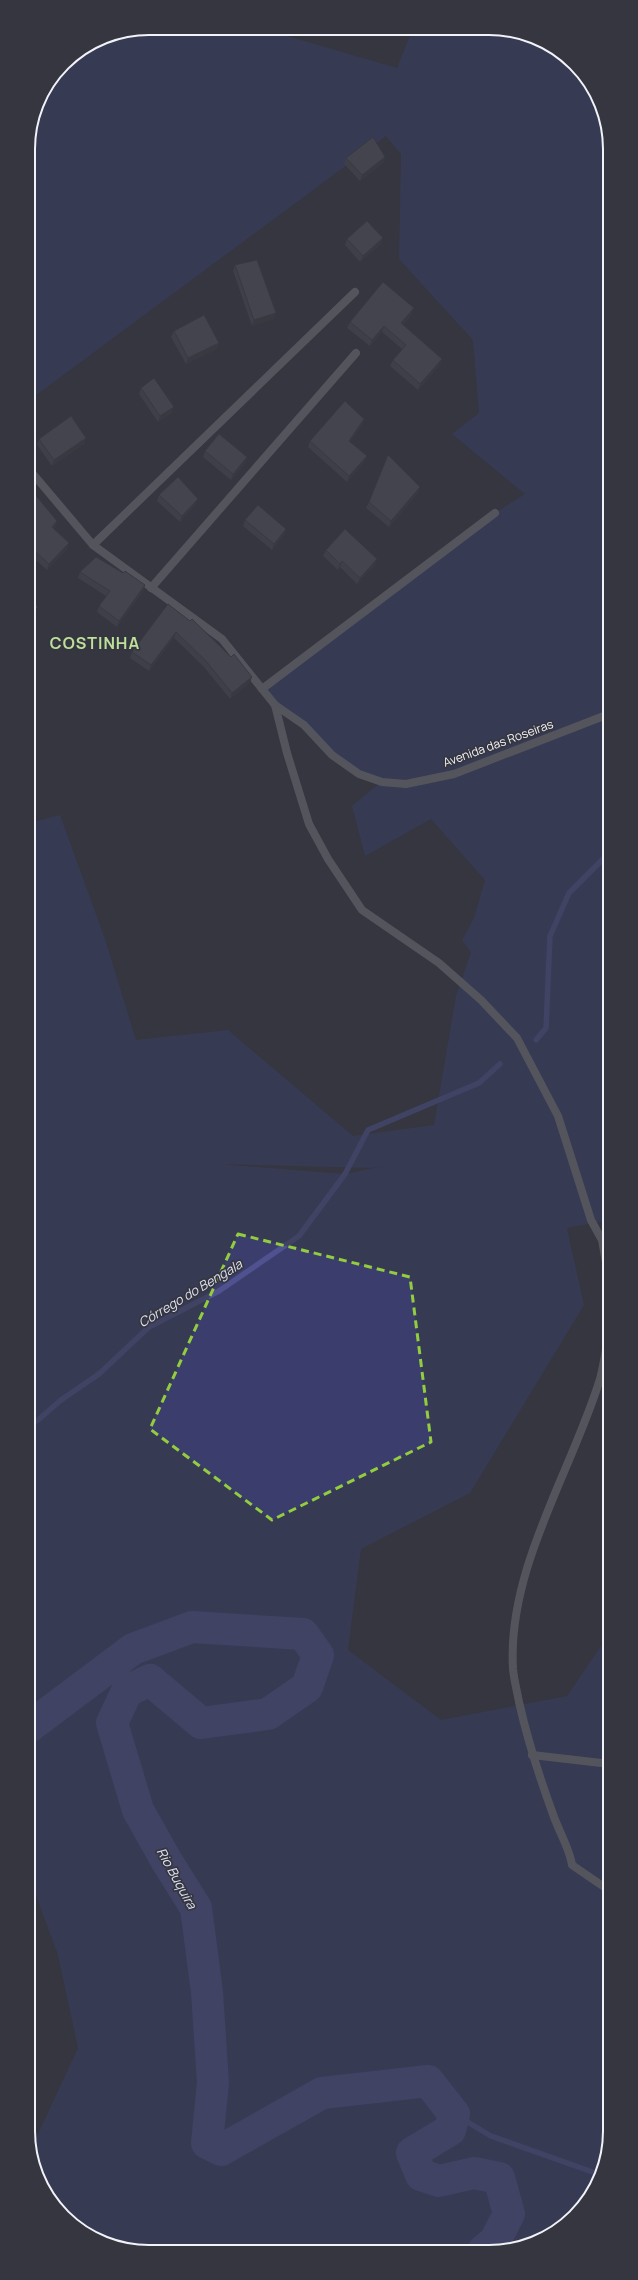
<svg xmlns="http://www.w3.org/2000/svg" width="638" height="2280" viewBox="0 0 638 2280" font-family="Manrope,sans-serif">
  <rect width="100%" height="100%" fill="#35363f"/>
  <path fill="#3b3e6c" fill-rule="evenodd" d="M149 28 263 29 397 68 412 30H513L550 44 580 69 598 95 609 133V1220L567 1228 584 1305 470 1493 361 1549 348 1650 441 1720 567 1696 610 1633V2139L601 2178 580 2211 549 2236 505 2251 125 2250C113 2245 98 2242 87 2235 52 2212 42 2189 30 2151L78 2048 58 1955 29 1877V823L60 815 105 939 136 1040 228 1030 353 1136 434 1125 456 996 471 952 462 940 474 918 485 880 431 819 365 856 352 806 381 782 359 774 262 689 495 513 525 494 452 434 479 413 473 340 399 259 401 154 386 136 28 401V141L37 102 63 63 103 37ZM397 1163 345 1174 218 1164 372 1168Z"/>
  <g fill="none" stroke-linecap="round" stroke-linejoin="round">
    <g stroke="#4f528e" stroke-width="5.5">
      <path d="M536 1040 546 1028 550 936 569 893 609 853"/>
      <path d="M29 1424 38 1420 61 1400 99 1374 149 1327 219 1291 299 1236 345 1174 368 1130 479 1083 500 1064"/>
      <path d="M454 2114 491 2136 601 2175"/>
    </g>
    <path stroke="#4f528e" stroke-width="32" d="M29 1727 133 1649 192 1627 303 1634 318 1655 307 1687 268 1714 201 1723 150 1680 127 1691 112 1723 138 1810 166 1860 196 1908 207 1992 213 2083 207 2143 221 2150 322 2093 428 2081 454 2114 450 2130 412 2153 421 2175 439 2181 474 2173 499 2178 509 2214 495 2241 483 2251"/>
    <g stroke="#7a7b7f" stroke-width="8">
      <path d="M28 468 93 545 222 639 275 705 287 753 309 824 328 859 362 910 439 963 481 1000 517 1038 558 1116 591 1220 602 1240 609 1279"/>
      <path d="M93 545 355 292"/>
      <path d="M151 588 356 353"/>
      <path d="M262 689 495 513"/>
      <path d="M275 705 304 725 332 755 359 774 382 782 406 784 454 774 609 714"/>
      <path d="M609 1332C606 1348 604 1364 600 1379 571 1473 507 1569 513 1669 514 1680 517 1691 519 1702 528 1742 540 1779 554 1817 559 1831 570 1850 572 1865L610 1891"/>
      <path d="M532 1755 610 1764"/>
    </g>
  </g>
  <g fill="#494a53">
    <path d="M385 157 383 163 360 181 344 164 346 158Z"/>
    <path d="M347 239 381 244 360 262 345 245Z"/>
    <path d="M235 265 274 319 252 326 233 271Z"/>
    <path d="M412 314 403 325 442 359 440 365 418 390 390 366 393 360 402 349 382 332 370 346 347 328 350 322Z"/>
    <path d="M174 331 219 343 217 349 186 364 171 337Z"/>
    <path d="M141 388 172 413 158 422 139 394Z"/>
    <path d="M364 419 362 425 350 442 364 462 347 482 308 447 310 441Z"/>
    <path d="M86 438 84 444 52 466 37 445 39 439Z"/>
    <path d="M205 451 247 457 245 463 231 480 203 457Z"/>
    <path d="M28 486 55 527 54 529 69 543 67 549 47 570 28 553Z"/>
    <path d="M418 493 389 527 366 508 369 502Z"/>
    <path d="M159 495 196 504 180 522 157 501Z"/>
    <path d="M245 520 286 529 284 535 272 550 243 526Z"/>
    <path d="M326 550 375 565 357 584 340 567 338 570 323 556Z"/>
    <path d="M80 572 123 573 145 585 143 591 117 627 97 612 99 606 106 596 78 578Z"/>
    <path d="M168 604 250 683 230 699 204 667 174 638 149 671 130 658 132 652Z"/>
  </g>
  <g fill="#3c3c43">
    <path d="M385 157 383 163 360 181 362 175Z"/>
    <path d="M383 238 381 244 360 262 363 256Z"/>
    <path d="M414 308 412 314 399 329 401 323Z"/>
    <path d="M276 313 274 319 252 326 254 320Z"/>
    <path d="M384 326 382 332 370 346 372 340Z"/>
    <path d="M219 343 217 349 186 364 188 358Z"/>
    <path d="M442 359 440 365 418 390 420 384Z"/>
    <path d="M174 407 172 413 158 422 160 416Z"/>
    <path d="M364 419 362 425 347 447 349 441Z"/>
    <path d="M86 438 84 444 52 466 54 460Z"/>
    <path d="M367 456 364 462 347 482 349 476Z"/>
    <path d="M247 457 245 463 231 480 233 474Z"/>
    <path d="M420 487 418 493 389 527 391 521Z"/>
    <path d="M198 499 196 504 180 522 182 516Z"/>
    <path d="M57 521 55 527 49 533 52 527Z"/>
    <path d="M286 529 284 535 272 550 274 544Z"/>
    <path d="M69 543 67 549 47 570 49 564Z"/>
    <path d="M377 559 375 565 357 584 360 578Z"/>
    <path d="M342 561 340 567 338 570 340 564Z"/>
    <path d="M145 585 143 591 117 627 119 621Z"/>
    <path d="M38 607 36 613 28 620V617Z"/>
    <path d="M176 632 174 638 149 671 151 665Z"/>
    <path d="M252 677 250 683 230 699 232 693Z"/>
  </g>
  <g fill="#555660" stroke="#3c3c43">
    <path d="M373 137 385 157 362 175 346 158Z"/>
    <path d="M367 221 383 238 363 256 347 239Z"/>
    <path d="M257 260 276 313 254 320 235 265Z"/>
    <path d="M383 282 414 308 401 323 442 359 420 384 393 360 406 345 384 326 372 340 350 322Z"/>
    <path d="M204 315 219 343 188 358 174 331Z"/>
    <path d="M154 378 174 407 160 416 141 388Z"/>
    <path d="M345 401 364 419 349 441 367 456 349 476 310 441Z"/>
    <path d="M71 416 86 438 54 460 39 439Z"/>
    <path d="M219 434 247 457 233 474 205 451Z"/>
    <path d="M388 455 420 487 391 521 369 502Z"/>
    <path d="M178 477 198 499 182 516 159 495Z"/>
    <path d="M28 486 57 521 52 527 69 543 49 564 28 545V517L30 516 28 513Z"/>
    <path d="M258 505 286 529 274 544 245 520Z"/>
    <path d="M345 529 377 559 360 578 342 561 340 564 326 550Z"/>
    <path d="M96 557 123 573 125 571 145 585 119 621 99 606 110 591 80 572Z"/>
    <path d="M28 598 38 607 28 617Z"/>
    <path d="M168 604 190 621 192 619 231 657 234 654 252 677 232 693 206 661 176 632 151 665 132 652Z"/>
  </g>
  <path d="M0 0H638V2280H0ZM238 1234 410 1277 431 1442 272 1520 150 1429Z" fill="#35363f" fill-opacity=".55" fill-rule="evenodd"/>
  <path fill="none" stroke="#92cd3f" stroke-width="3" stroke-dasharray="8 5" stroke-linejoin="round" d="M238 1234 410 1277 431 1442 272 1520 150 1429Z"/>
  <g text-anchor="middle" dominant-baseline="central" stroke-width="3.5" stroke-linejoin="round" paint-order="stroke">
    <g font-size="12" fill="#f2f3f9" stroke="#35363f">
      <text transform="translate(498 743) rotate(-20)">Avenida das Roseiras</text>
    </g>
    <g font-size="13" font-style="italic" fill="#dee1f3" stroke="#35363f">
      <text transform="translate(190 1293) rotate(-31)">Córrego do Bengala</text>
      <text transform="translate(177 1878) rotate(61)">Rio Buquira</text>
    </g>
    <g font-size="16" font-weight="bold" letter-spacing="1" fill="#bee09a" stroke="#35363f">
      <text x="95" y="643">COSTINHA</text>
    </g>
  </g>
  <path d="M0 0H638V2280H0ZM149 35H489A114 114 0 0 1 603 149V2131A114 114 0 0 1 489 2245H149A114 114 0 0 1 35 2131V149A114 114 0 0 1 149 35Z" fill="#35363f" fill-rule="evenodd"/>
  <path fill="none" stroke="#f2f3f9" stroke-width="2" d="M149 35H489A114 114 0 0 1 603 149V2131A114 114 0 0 1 489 2245H149A114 114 0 0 1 35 2131V149A114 114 0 0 1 149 35Z"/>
</svg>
